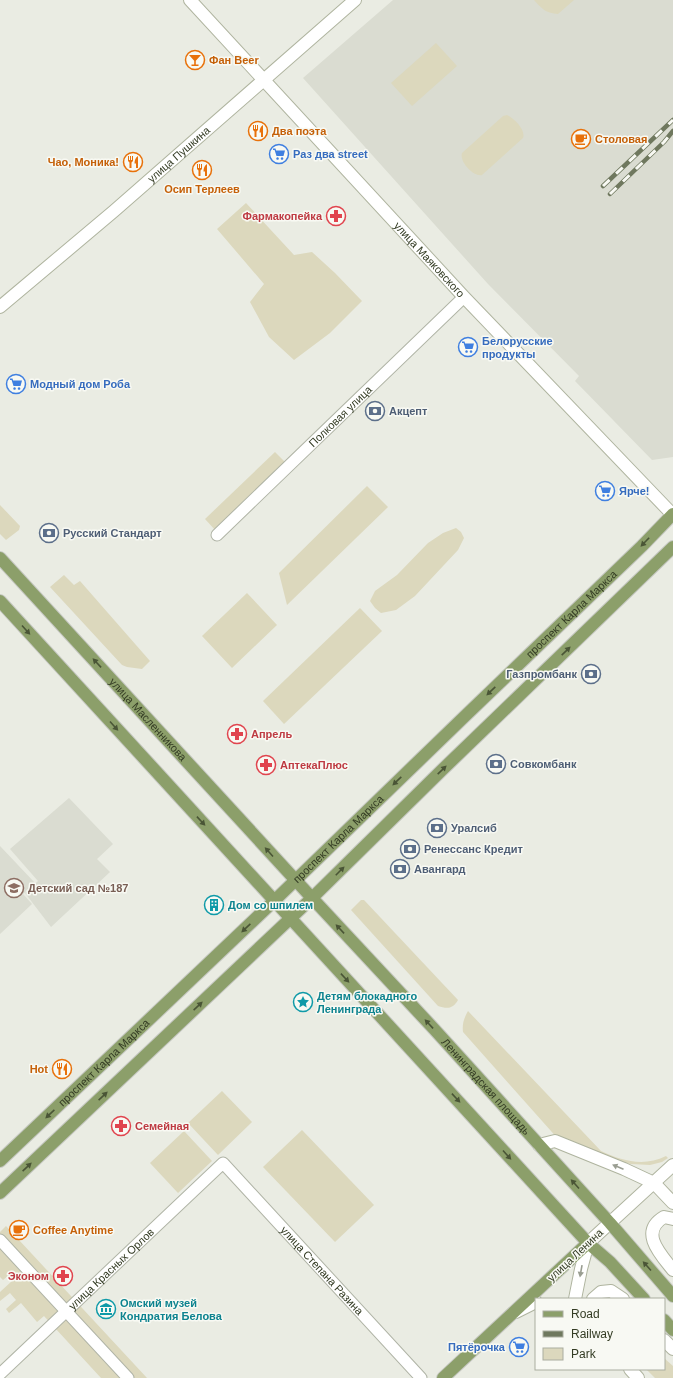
<svg xmlns="http://www.w3.org/2000/svg" width="673" height="1378" viewBox="0 0 673 1378" font-family="Arial,sans-serif">
  <rect width="100%" height="100%" fill="#eaece3"/>
  <g fill="#dadcd1">
    <path d="M393 0H673V457L652 460 575 381 579 376 488 284 303 78Z"/>
    <path d="M69 798 113 844 97 859 110 872 51 927 25 893 38 881 10 849Z"/>
    <path d="M0 846 35 883 23 894 32 904 0 934Z"/>
  </g>
  <g fill="#dcd8bd">
    <path d="M534 0H574L558 14C546 13 543 10 534 0Z"/>
    <path d="M436 43 457 66 412 106 391 83Z"/>
    <path d="M507 115C514 118 526 130 523 138L482 175C473 177 459 161 462 153L503 116Z"/>
    <path d="M246 203 294 255 312 252 335 273 362 301 330 333 294 360 269 337 250 302 264 284 217 229Z"/>
    <path d="M275 452 287 464 216 531 205 519Z"/>
    <path d="M367 486 388 507 287 605 279 573Z"/>
    <path d="M0 505 20 526 19 530 6 540 0 534Z"/>
    <path d="M456 528 461 532 464 538 458 550 415 596 396 610 381 613 375 608 370 601 375 591 397 575 428 543 443 533Z"/>
    <path d="M64 575 74 585 80 581 150 661 142 669 127 667 122 665 50 587Z"/>
    <path d="M247 593 277 625 232 668 202 636Z"/>
    <path d="M360 608 382 631 284 724 263 701Z"/>
    <path d="M361 900H364L458 1000C453 1009 447 1009 438 1006L351 910Z"/>
    <path d="M468 1011 601 1151C622 1161 644 1167 666 1156L668 1158 662 1162 650 1165 631 1164 619 1162 559 1140 463 1032C462 1024 464 1018 468 1011Z"/>
    <path d="M222 1091 252 1122 218 1155 188 1123Z"/>
    <path d="M302 1130 374 1205 335 1242 263 1167Z"/>
    <path d="M184 1131 212 1161 178 1193 150 1163Z"/>
    <path d="M6 1226 147 1378H101L44 1316 37 1322 21 1303 9 1313 6 1309 16 1300 10 1293 0 1301V1292L12 1281 8 1276 3 1280 0 1277V1232Z"/>
    <path d="M664 1358 673 1366V1378H655L646 1369H664Z"/>
  </g>
  <g fill="none" stroke-linecap="round" stroke-linejoin="round">
    <g stroke="#b0b4a6" stroke-width="13">
      <g id="street">
        <path id="s1" d="M217 535 464 297"/>
        <path d="M0 1240 128 1378"/>
        <path id="s2" d="M0 1374 223 1163 421 1378"/>
      </g>
    </g>
    <g stroke="#afb49f" stroke-width="14">
      <g id="secondary">
        <path id="s3" d="M190 0 464 297 673 515"/>
        <path id="s4" d="M0 307 114 211 355 0"/>
        <path d="M539 1145 555 1141 624 1169 654 1183 673 1203"/>
        <path d="M673 1219 664 1217C639 1232 660 1254 673 1270"/>
        <path d="M575 1299 581 1269 588 1243 673 1165"/>
        <path d="M593 1299 601 1292 611 1291 623 1299"/>
        <path d="M516 1312 536 1302"/>
        <path d="M664 1340 673 1349"/>
        <path d="M630 1369 638 1378"/>
      </g>
    </g>
    <g stroke="#c6c8c2" stroke-width="14">
      <g id="primary">
        <path id="s5" d="M0 558 312 898 434 1029 610 1223 673 1296"/>
        <path d="M0 601 555 1207 588 1243 610 1262 644 1299"/>
        <path id="s6" d="M0 1161 274 901 463 718 642 546 673 514"/>
        <path d="M0 1193 312 898 442 770 673 547"/>
        <path d="M664 1320 673 1330"/>
        <path d="M443 1378 588 1243"/>
      </g>
    </g>
    <use href="#street" stroke="#fff" stroke-width="11"/>
    <use href="#secondary" stroke="#fff" stroke-width="12"/>
    <use href="#primary" stroke="#8c9f6a" stroke-width="12"/>
    <g stroke="#6f785e" stroke-width="4.5">
      <g id="rail">
        <path d="M603 186 673 120"/>
        <path d="M610 194 664 142 673 131"/>
      </g>
    </g>
    <use href="#rail" stroke="#f8f9f3" stroke-width="3" stroke-dasharray="9" stroke-linecap="butt"/>
  </g>
  <defs><path id="oneway-solid" d="M-6-.8H1V-3.2L6.5 0L1 3.2V.8H-6Z"/></defs>
  <g fill="#4a5536">
    <use href="#oneway-solid" transform="translate(645 542) rotate(134)"/>
    <use href="#oneway-solid" transform="translate(26 630) rotate(48)"/>
    <use href="#oneway-solid" transform="translate(566 651) rotate(-44)"/>
    <use href="#oneway-solid" transform="translate(97 663) rotate(-133)"/>
    <use href="#oneway-solid" transform="translate(491 691) rotate(136)"/>
    <use href="#oneway-solid" transform="translate(114 726) rotate(48)"/>
    <use href="#oneway-solid" transform="translate(442 770) rotate(-44)"/>
    <use href="#oneway-solid" transform="translate(397 781) rotate(136)"/>
    <use href="#oneway-solid" transform="translate(201 821) rotate(47)"/>
    <use href="#oneway-solid" transform="translate(269 852) rotate(-132)"/>
    <use href="#oneway-solid" transform="translate(340 871) rotate(-45)"/>
    <use href="#oneway-solid" transform="translate(246 928) rotate(137)"/>
    <use href="#oneway-solid" transform="translate(340 929) rotate(-133)"/>
    <use href="#oneway-solid" transform="translate(345 978) rotate(47)"/>
    <use href="#oneway-solid" transform="translate(198 1006) rotate(-43)"/>
    <use href="#oneway-solid" transform="translate(429 1024) rotate(-133)"/>
    <use href="#oneway-solid" transform="translate(103 1096) rotate(-43)"/>
    <use href="#oneway-solid" transform="translate(456 1098) rotate(47)"/>
    <use href="#oneway-solid" transform="translate(50 1114) rotate(137)"/>
    <use href="#oneway-solid" transform="translate(507 1155) rotate(48)"/>
    <use href="#oneway-solid" transform="translate(27 1167) rotate(-43)"/>
    <use href="#oneway-solid" transform="translate(575 1184) rotate(-132)"/>
    <use href="#oneway-solid" transform="translate(647 1266) rotate(-132)"/>
  </g>
  <g fill="#9a9e92">
    <use href="#oneway-solid" transform="translate(618 1167) rotate(-157)"/>
    <use href="#oneway-solid" transform="translate(581 1271) rotate(100)"/>
  </g>
  <defs>
    <g id="bar-ring" transform="scale(1)"><circle r="9.5" fill="#f8f9f3" stroke="#e8710a" stroke-width="1.5"/><path d="M-6-5H6L.8 .8V4.5H3.5V6h-7V4.5H-.8V.8Z" fill="#e8710a"/></g>
    <g id="restaurant-ring" transform="scale(1)"><circle r="9.5" fill="#f8f9f3" stroke="#e8710a" stroke-width="1.5"/><path d="M-5-6h1v4h1v-4h1v4h1v-4h1v5L-1.5 .5V6h-2V.5L-5-1ZM5-6V6H3V1.5H1.5Q1.5-4 5-6Z" fill="#e8710a"/></g>
    <g id="cafe-ring" transform="scale(1)"><circle r="9.5" fill="#f8f9f3" stroke="#e8710a" stroke-width="1.5"/><path d="M-5.5-4.5H6V0H3Q3 3.5 0 3.5H-2.5Q-5.5 3.5-5.5 0ZM3-3.2v2h1.7v-2ZM-6 4.5H4V6H-6Z" fill="#e8710a"/></g>
    <g id="supermarket-ring" transform="scale(1)"><circle r="9.5" fill="#f8f9f3" stroke="#3f7fe0" stroke-width="1.5"/><path d="M-6-5.5h2.5l.6 2H6L4.5 2H-2.5L-4.4-4H-6ZM-1.5 3.2a1.3 1.3 0 1 0 .1 0ZM3 3.2a1.3 1.3 0 1 0 .1 0Z" fill="#3f7fe0"/></g>
    <g id="pharmacy-ring" transform="scale(1)"><circle r="9.5" fill="#f8f9f3" stroke="#e0444e" stroke-width="1.5"/><path d="M-2-6h4v4h4v4h-4v4h-4v-4h-4v-4h4Z" fill="#e0444e"/></g>
    <g id="bank-ring" transform="scale(1)"><circle r="9.5" fill="#f8f9f3" stroke="#5c6f8a" stroke-width="1.5"/><path d="M-6-4H6V4H-6ZM0-2.3a2.3 2.3 0 1 0 0 4.6a2.3 2.3 0 1 0 0-4.6Z" fill="#5c6f8a"/></g>
    <g id="school-ring" transform="scale(1)"><circle r="9.5" fill="#f8f9f3" stroke="#8d6e63" stroke-width="1.5"/><path d="M0-5L7-2L0 1L-7-2ZM-4 1L0 2.5L4 1V4Q0 6-4 4Z" fill="#8d6e63"/></g>
    <g id="building-ring" transform="scale(1)"><circle r="9.5" fill="#f8f9f3" stroke="#0f9aa8" stroke-width="1.5"/><path d="M-4-6H4V6H1V3H-1V6H-4ZM-2.5-4.3h1.7v1.8h-1.7ZM.8-4.3h1.7v1.8H.8ZM-2.5-1h1.7V.8h-1.7ZM.8-1h1.7V.8H.8Z" fill="#0f9aa8"/></g>
    <g id="sight-ring" transform="scale(1)"><circle r="9.5" fill="#f8f9f3" stroke="#0f9aa8" stroke-width="1.5"/><path d="M0-6L1.8-2.2L6-1.7L2.9 1.2L3.7 5.4L0 3.3L-3.7 5.4L-2.9 1.2L-6-1.7L-1.8-2.2Z" fill="#0f9aa8"/></g>
    <g id="museum-ring" transform="scale(1)"><circle r="9.5" fill="#f8f9f3" stroke="#0f9aa8" stroke-width="1.5"/><path d="M0-6L6-3V-2H-6V-3ZM-5-1h2V3h-2ZM-1-1h2V3h-2ZM3-1h2V3H3ZM-6 4H6V6H-6Z" fill="#0f9aa8"/></g>
  </defs>
  <g fill-rule="evenodd">
    <use href="#bar-ring" x="195" y="60"/>
    <use href="#restaurant-ring" x="258" y="131"/>
    <use href="#cafe-ring" x="581" y="139"/>
    <use href="#supermarket-ring" x="279" y="154"/>
    <use href="#restaurant-ring" x="133" y="162"/>
    <use href="#restaurant-ring" x="202" y="170"/>
    <use href="#pharmacy-ring" x="336" y="216"/>
    <use href="#supermarket-ring" x="468" y="347"/>
    <use href="#supermarket-ring" x="16" y="384"/>
    <use href="#bank-ring" x="375" y="411"/>
    <use href="#supermarket-ring" x="605" y="491"/>
    <use href="#bank-ring" x="49" y="533"/>
    <use href="#bank-ring" x="591" y="674"/>
    <use href="#pharmacy-ring" x="237" y="734"/>
    <use href="#bank-ring" x="496" y="764"/>
    <use href="#pharmacy-ring" x="266" y="765"/>
    <use href="#bank-ring" x="437" y="828"/>
    <use href="#bank-ring" x="410" y="849"/>
    <use href="#bank-ring" x="400" y="869"/>
    <use href="#school-ring" x="14" y="888"/>
    <use href="#building-ring" x="214" y="905"/>
    <use href="#sight-ring" x="303" y="1002"/>
    <use href="#restaurant-ring" x="62" y="1069"/>
    <use href="#pharmacy-ring" x="121" y="1126"/>
    <use href="#cafe-ring" x="19" y="1230"/>
    <use href="#pharmacy-ring" x="63" y="1276"/>
    <use href="#museum-ring" x="106" y="1309"/>
    <use href="#supermarket-ring" x="519" y="1347"/>
  </g>
  <g text-anchor="middle" dominant-baseline="central" stroke-width="3" stroke-linejoin="round" paint-order="stroke">
    <g font-size="11" font-weight="bold" fill="#c56008" stroke="#f8f9f3" text-anchor="start">
      <text x="209" y="60">Фан Beer</text>
      <text x="272" y="131">Два поэта</text>
      <text x="595" y="139">Столовая</text>
      <text x="119" y="162" text-anchor="end">Чао, Моника!</text>
      <text x="202" y="189" text-anchor="middle">Осип Терлеев</text>
      <text x="48" y="1069" text-anchor="end">Hot</text>
      <text x="33" y="1230">Coffee Anytime</text>
    </g>
    <g font-size="11" fill="#343c24" stroke="#f8f9f3">
      <text stroke="none"><textPath href="#s4" startOffset="235">улица Пушкина</textPath></text>
      <text stroke="none"><textPath href="#s3" startOffset="353">улица Маяковского</textPath></text>
      <text stroke="none"><textPath href="#s1" startOffset="171">Полковая улица</textPath></text>
      <text stroke="none"><textPath href="#s6" startOffset="791">проспект Карла Маркса</textPath></text>
      <text stroke="none"><textPath href="#s5" startOffset="219">улица Масленникова</textPath></text>
      <text stroke="none"><textPath href="#s6" startOffset="467">проспект Карла Маркса</textPath></text>
      <text stroke="none"><textPath href="#s6" startOffset="143">проспект Карла Маркса</textPath></text>
      <text stroke="none"><textPath href="#s5" startOffset="718">Ленинградская площадь</textPath></text>
      <text transform="translate(575 1255) rotate(-43)">улица Ленина</text>
      <text stroke="none"><textPath href="#s2" startOffset="153">улица Красных Орлов</textPath></text>
      <text stroke="none"><textPath href="#s2" startOffset="453">улица Степана Разина</textPath></text>
    </g>
    <g font-size="11" font-weight="bold" fill="#366cbe" stroke="#f8f9f3" text-anchor="start">
      <text x="293" y="154">Раз два street</text>
      <text x="482" y="341">Белорусские<tspan x="482" dy="13">продукты</tspan></text>
      <text x="30" y="384">Модный дом Роба</text>
      <text x="619" y="491">Ярче!</text>
      <text x="505" y="1347" text-anchor="end">Пятёрочка</text>
    </g>
    <g font-size="11" font-weight="bold" fill="#be3a42" stroke="#f8f9f3" text-anchor="start">
      <text x="322" y="216" text-anchor="end">Фармакопейка</text>
      <text x="251" y="734">Апрель</text>
      <text x="280" y="765">АптекаПлюс</text>
      <text x="135" y="1126">Семейная</text>
      <text x="49" y="1276" text-anchor="end">Эконом</text>
    </g>
    <g font-size="11" font-weight="bold" fill="#4e5e75" stroke="#f8f9f3" text-anchor="start">
      <text x="389" y="411">Акцепт</text>
      <text x="63" y="533">Русский Стандарт</text>
      <text x="577" y="674" text-anchor="end">Газпромбанк</text>
      <text x="510" y="764">Совкомбанк</text>
      <text x="451" y="828">Уралсиб</text>
      <text x="424" y="849">Ренессанс Кредит</text>
      <text x="414" y="869">Авангард</text>
    </g>
    <g font-size="11" font-weight="bold" fill="#785e54" stroke="#f8f9f3" text-anchor="start">
      <text x="28" y="888">Детский сад №187</text>
    </g>
    <g font-size="11" font-weight="bold" fill="#0d838f" stroke="#f8f9f3" text-anchor="start">
      <text x="228" y="905">Дом со шпилем</text>
      <text x="317" y="996">Детям блокадного<tspan x="317" dy="13">Ленинграда</tspan></text>
      <text x="120" y="1303">Омский музей<tspan x="120" dy="13">Кондратия Белова</tspan></text>
    </g>
  </g>
  <rect x="535" y="1298" width="130" height="72" fill="#f8f9f3" stroke="#aaada0"/>
  <rect x="543" y="1311" width="20" height="6" fill="#8c9f6a" stroke="#aaada0"/>
  <text x="571" y="1318" font-size="12" fill="#343c24">Road</text>
  <rect x="543" y="1331" width="20" height="6" fill="#6f785e" stroke="#aaada0"/>
  <text x="571" y="1338" font-size="12" fill="#343c24">Railway</text>
  <rect x="543" y="1348" width="20" height="12" fill="#dcd8bd" stroke="#aaada0"/>
  <text x="571" y="1358" font-size="12" fill="#343c24">Park</text>
</svg>
